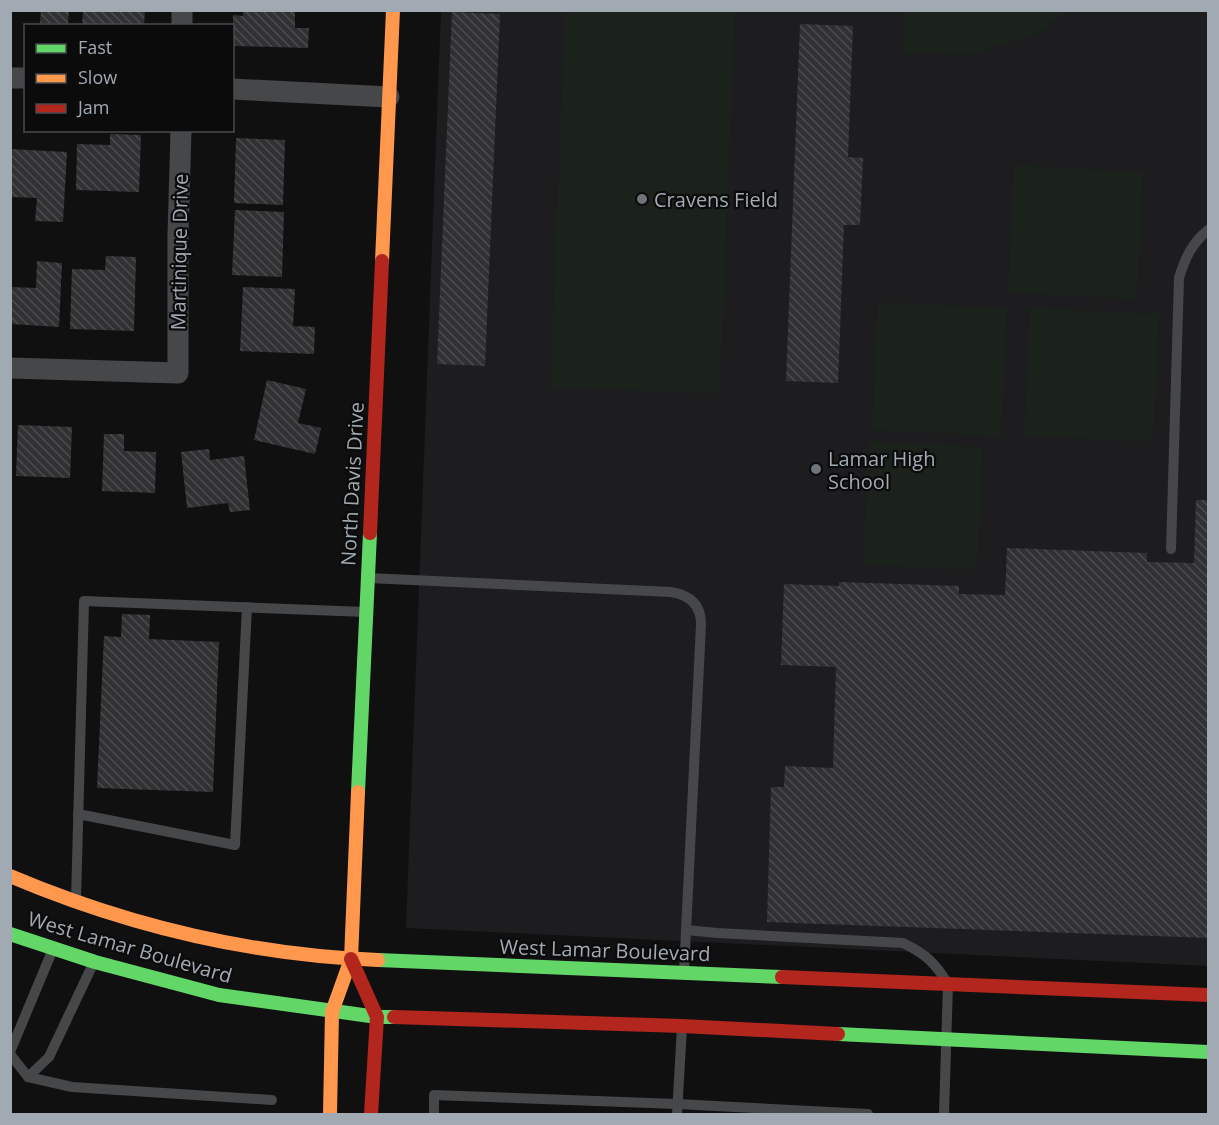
<svg xmlns="http://www.w3.org/2000/svg" width="1219" height="1125" viewBox="0 0 1219 1125" font-family="'Open Sans',sans-serif">
  <defs>
    <pattern id="building-back-hatch" width="6" height="6" patternUnits="userSpaceOnUse" patternTransform="scale(1.5)"><rect width="6" height="6" fill="#313133"/><path d="M-1 5l2 2M0 0l6 6M5-1l2 2" fill="none" stroke="#4c4c4e"/></pattern>
  </defs>
  <rect width="100%" height="100%" fill="#101011"/>
  <path fill="#1d1d1f" d="M441 11H1208V966L406 928Z"/>
  <g fill="#1b211b">
    <path d="M565 11H735L720 394 550 387Z"/>
    <path d="M904 11V10L1068 11 1034 35 970 55 902 53Z"/>
    <path d="M1014 165 1143 172 1137 299 1008 293Z"/>
    <path d="M878 302 1007 308 1001 436 872 430Z"/>
    <path d="M1030 308 1159 314 1153 442 1024 436Z"/>
    <path d="M869 441 983 447 977 570 863 565Z"/>
  </g>
  <g fill="url(#building-back-hatch)">
    <path d="M41 10H69L68 24 40 23Z"/>
    <path d="M83 10H145L144 26H82Z"/>
    <path d="M243 10H295V28H309L308 48 233 46V15L243 16Z"/>
    <path d="M452 12 500 14 485 366 437 364Z"/>
    <path d="M800 24 853 26 848 157 863 158 860 225H844L838 383 786 381Z"/>
    <path d="M110 134 141 135 139 192 76 190 77 144 110 145Z"/>
    <path d="M236 138 285 140 283 205 234 203Z"/>
    <path d="M10 149 67 152 63 222 35 221 37 198 10 197Z"/>
    <path d="M235 210 284 212 282 277 232 275Z"/>
    <path d="M106 256 136 257 134 331 70 329 72 269 105 270Z"/>
    <path d="M37 261 62 263 59 327 10 324V287L36 288Z"/>
    <path d="M243 287 295 289 293 326 315 327 314 354 240 351Z"/>
    <path d="M267 380 306 389 298 423 321 428 315 454 254 440Z"/>
    <path d="M18 425 72 427 70 478 16 476Z"/>
    <path d="M104 434H124V451L156 452 155 493 102 491Z"/>
    <path d="M209 449 210 460 244 456 250 510 230 512 228 503 187 508 181 452Z"/>
    <path d="M1196 500H1208V938L767 922 771 787H784L785 766 833 768 836 667 781 665 784 584 839 586V582L959 586V594L1005 595 1007 548 1147 553V562L1194 563Z"/>
    <path d="M122 614 150 615 149 639 219 642 213 792 97 788 104 636 121 637Z"/>
  </g>
  <g fill="none" stroke-linecap="round" stroke-linejoin="round">
    <g stroke="#454749" stroke-width="10">
      <path d="M1171 549 1179 278C1185 258 1192 243 1208 230"/>
      <path d="M368 578 671 592C690 595 701 605 701 624L684 972"/>
      <path d="M78 814 235 845 247 607"/>
      <path d="M76 900 84 601 366 612"/>
      <path d="M686 930 717 933 903 943C926 954 935 963 948 984L944 1114"/>
      <path d="M10 1052 53 949"/>
      <path d="M10 1054 28 1077 72 1087 272 1100"/>
      <path d="M28 1077 49 1057 93 964"/>
      <path d="M434 1114V1095L677 1104 868 1114"/>
      <path d="M677 1114 682 1027"/>
    </g>
    <g stroke="#454749" stroke-width="21">
      <path d="M182 26V10"/>
      <path d="M10 78H26"/>
      <path d="M232 89 389 97"/>
      <path d="M10 368 178 373V235L181 130"/>
    </g>
    <g stroke="#63d668" stroke-width="14">
      <path d="M358 792 370 533"/>
      <path d="M10 934 95 962 219 995 377 1017H394"/>
      <path d="M378 960 782 977"/>
      <path d="M838 1034 1208 1052"/>
    </g>
    <g stroke="#ff974d" stroke-width="14">
      <path d="M382 261 393 10"/>
      <path d="M10 876C128 926 250 955 378 960"/>
      <path d="M330 1114 332 1012 351 959 358 792"/>
    </g>
    <g stroke="#b3261e" stroke-width="14">
      <path d="M370 533 382 261"/>
      <path d="M351 959 377 1017 371 1114"/>
      <path d="M782 977 1208 995"/>
      <path d="M394 1017 682 1026 838 1034"/>
    </g>
  </g>
  <g fill="#6e747a" stroke="#0b0b0c" stroke-width="2">
    <circle cx="642" cy="199" r="6"/>
    <circle cx="816" cy="469" r="6"/>
  </g>
  <g text-anchor="middle" dominant-baseline="central" stroke-width="4.5" stroke-linejoin="round" paint-order="stroke">
    <g font-size="20" fill="#a1aab2" stroke="#0b0b0c" text-anchor="start">
      <text x="654" y="199">Cravens Field</text>
      <text x="828" y="458">Lamar High<tspan x="828" dy="23">School</tspan></text>
    </g>
    <g font-size="20" fill="#a1aab2" stroke="#0b0b0c">
      <text transform="translate(179 252) rotate(-89)">Martinique Drive</text>
      <text transform="translate(352 484) rotate(-87)">North Davis Drive</text>
      <text transform="translate(130 947) rotate(16)">West Lamar Boulevard</text>
      <text transform="translate(605 950) rotate(2)">West Lamar Boulevard</text>
    </g>
  </g>
  <rect width="1219" height="1125" fill="none" stroke="#a1aab2" stroke-width="24"/>
  <rect x="24" y="24" width="210" height="108" fill="#0b0b0c" stroke="#474b4e" stroke-width="1.5"/>
  <rect x="36" y="44" width="30" height="9" fill="#63d668" stroke="#474b4e" stroke-width="1.5"/>
  <text x="78" y="54" font-size="18" fill="#a1aab2">Fast</text>
  <rect x="36" y="74" width="30" height="9" fill="#ff974d" stroke="#474b4e" stroke-width="1.5"/>
  <text x="78" y="84" font-size="18" fill="#a1aab2">Slow</text>
  <rect x="36" y="104" width="30" height="9" fill="#b3261e" stroke="#474b4e" stroke-width="1.5"/>
  <text x="78" y="114" font-size="18" fill="#a1aab2">Jam</text>
</svg>
